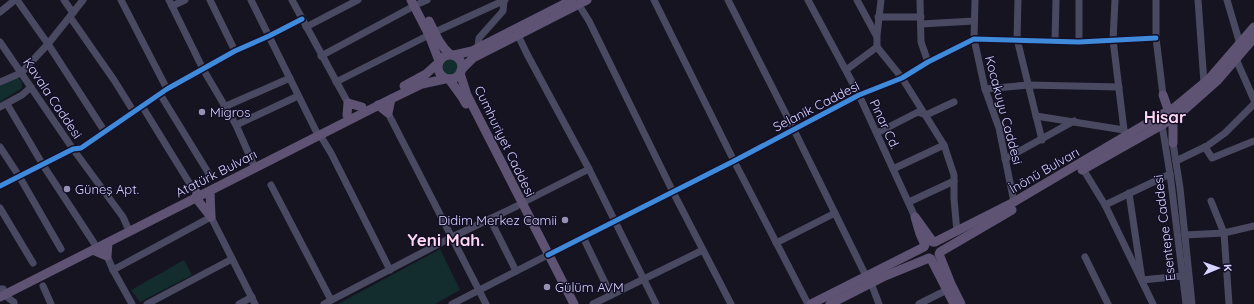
<svg xmlns="http://www.w3.org/2000/svg" width="1254" height="304" viewBox="0 0 1254 304" font-family="Quicksand,sans-serif">
  <rect width="100%" height="100%" fill="#161421"/>
  <g fill="#132c2d">
    <circle cx="449" cy="67" r="9"/>
    <path d="M18 78 22 82V88L0 102V86Z"/>
    <path d="M440 249 460 290 435 304H338Z"/>
    <path d="M184 260 192 275 140 302 131 290Z"/>
  </g>
  <g fill="none" stroke-linecap="round" stroke-linejoin="round">
    <g stroke="#4a4962" stroke-width="7">
      <path d="M17 0 48 44 105 132"/>
      <path d="M64 0 73 13"/>
      <path d="M121 0 167 89"/>
      <path d="M169 0 203 69 236 125 255 168"/>
      <path d="M210 0 235 51"/>
      <path d="M251 0 316 131"/>
      <path d="M292 0 348 103"/>
      <path d="M654 0 734 161 808 304"/>
      <path d="M728 0 794 130 866 276"/>
      <path d="M808 0 859 95 915 217"/>
      <path d="M857 0 876 35"/>
      <path d="M881 0 877 35V47L902 78 944 145 954 175V199L957 232"/>
      <path d="M920 0 921 42 928 62"/>
      <path d="M975 0 974 39 985 89 999 128 1014 202"/>
      <path d="M1018 0 1017 39 1042 140"/>
      <path d="M1079 0V42"/>
      <path d="M1115 0 1113 40 1124 130"/>
      <path d="M1156 0V38L1163 95"/>
      <path d="M1198 0 1204 83"/>
      <path d="M1227 0 1240 44"/>
      <path d="M420 3 427 0"/>
      <path d="M579 5 589 21 673 192 731 304"/>
      <path d="M172 6 185 0"/>
      <path d="M0 12 15 0"/>
      <path d="M70 17 114 80 134 112"/>
      <path d="M878 17H921"/>
      <path d="M921 24 974 21"/>
      <path d="M306 27 358 0"/>
      <path d="M516 31 527 54 589 169 656 304"/>
      <path d="M435 32 505 0"/>
      <path d="M1055 41 1056 0"/>
      <path d="M0 42 73 149 123 217 127 226"/>
      <path d="M478 47 479 38 503 11 504 0"/>
      <path d="M321 56 414 6"/>
      <path d="M1236 59 1254 100"/>
      <path d="M846 70 877 47"/>
      <path d="M0 82 21 73 48 44 83 0"/>
      <path d="M336 82 429 35"/>
      <path d="M985 89 1028 85 1119 87"/>
      <path d="M160 94 209 174"/>
      <path d="M7 104 43 165 94 243"/>
      <path d="M142 106 190 184"/>
      <path d="M0 107 22 95 31 87"/>
      <path d="M224 107 290 78"/>
      <path d="M388 113 486 304"/>
      <path d="M1036 116 1124 130 1125 132"/>
      <path d="M236 125 298 96"/>
      <path d="M1162 125 1170 174 1186 304"/>
      <path d="M877 133 918 112 926 115 954 102"/>
      <path d="M320 135 331 153 390 270"/>
      <path d="M1173 143 1180 188 1192 304"/>
      <path d="M0 147 19 176 61 249"/>
      <path d="M1205 147 1212 158 1254 141"/>
      <path d="M1005 159 1074 121"/>
      <path d="M1176 161 1207 146 1225 133 1254 104"/>
      <path d="M893 169 944 145"/>
      <path d="M1083 169 1105 205 1153 304"/>
      <path d="M271 185 331 300"/>
      <path d="M0 186 73 149 81 148 167 89 235 51 269 36 302 19"/>
      <path d="M1129 193 1142 280 1182 276"/>
      <path d="M1211 201 1224 233 1229 304"/>
      <path d="M909 202 954 181"/>
      <path d="M522 203 589 169"/>
      <path d="M1105 205 1170 174"/>
      <path d="M0 208 33 263"/>
      <path d="M490 219 516 271"/>
      <path d="M1185 235 1224 233 1254 226"/>
      <path d="M583 237 611 295"/>
      <path d="M776 243 835 213"/>
      <path d="M548 255 734 161 859 95 902 78 928 62 974 39 1079 42 1156 38"/>
      <path d="M107 256 113 270 132 304"/>
      <path d="M1085 257 1108 304"/>
      <path d="M113 270 211 217 255 304"/>
      <path d="M871 283 879 304"/>
      <path d="M43 286 51 304"/>
      <path d="M0 289H3"/>
      <path d="M4 295 14 302V304"/>
      <path d="M147 304 232 259"/>
      <path d="M239 304 252 297"/>
      <path d="M324 304 452 237 517 206"/>
      <path d="M452 304 544 257"/>
      <path d="M593 304 703 250"/>
      <path d="M919 304 947 290"/>
    </g>
    <g stroke="#5e5373" stroke-width="9">
      <path d="M411 0 429 35 439 61"/>
      <path d="M429 21C435 33 440 46 450 54"/>
      <circle cx="450" cy="67" r="12"/>
      <path d="M454 55 472 51 572 0"/>
      <path d="M461 70 473 58 587 0"/>
      <path d="M460 73 467 95 574 304"/>
      <path d="M449 79 462 97 466 104"/>
      <path d="M404 86 426 74 437 64"/>
      <path d="M378 105 388 113 391 99"/>
      <path d="M347 115 348 103 362 107"/>
      <path d="M1173 143V120L1217 81 1254 38"/>
      <path d="M1082 170 1167 122 1172 121 1173 118V115L1169 112 1163 95"/>
      <path d="M210 191 211 217"/>
      <path d="M197 193 196 198 211 217"/>
      <path d="M935 242 1014 202 1166 112H1169L1209 79 1254 27"/>
      <path d="M925 245 920 234 915 217 933 242"/>
      <path d="M93 250 107 256 108 243"/>
      <path d="M940 252 1012 210"/>
      <path d="M939 254 951 284 961 304"/>
      <path d="M931 259 954 304"/>
      <path d="M0 297 393 98 422 84 445 79"/>
      <path d="M811 304 924 247"/>
      <path d="M830 304 885 276 929 258"/>
    </g>
    <g stroke="#130f26" stroke-width="8">
      <g id="cycleway">
        <path d="M0 186 73 149 81 148 167 89 235 51 269 36 302 19"/>
        <path d="M548 255 734 161 859 95 902 78 928 62 974 39 1079 42 1156 38"/>
      </g>
    </g>
    <use href="#cycleway" stroke="#408adc" stroke-width="5"/>
  </g>
  <g fill="#9591b1" stroke="#130f26" stroke-width="1.5">
    <circle cx="202" cy="112" r="4"/>
    <circle cx="67" cy="189" r="4"/>
    <circle cx="565" cy="220" r="4"/>
    <circle cx="547" cy="287" r="4"/>
  </g>
  <g text-anchor="middle" dominant-baseline="central" stroke-width="3" stroke-linejoin="round" paint-order="stroke">
    <g font-size="13" fill="#d9d4ff" stroke="#130f26">
      <text transform="translate(53 98) rotate(56)">Kavala Caddesi</text>
      <text transform="translate(816 106) rotate(-27)">Selanik Caddesi</text>
      <text transform="translate(1004 110) rotate(75)">Kocakuyu Caddesi</text>
      <text transform="translate(885 124) rotate(65)">Pınar Cd.</text>
      <text transform="translate(505 141) rotate(64)">Cumhuriyet Caddesi</text>
      <text transform="translate(1044 170) rotate(-30)">İnönü Bulvarı</text>
      <text transform="translate(216 173) rotate(-27)">Atatürk Bulvarı</text>
      <text transform="translate(1164 228) rotate(-97)">Esentepe Caddesi</text>
    </g>
    <g font-size="13" fill="#d9d4ff" stroke="#130f26" text-anchor="start">
      <text x="210" y="112">Migros</text>
      <text x="75" y="189">Güneş Apt.</text>
      <text x="557" y="220" text-anchor="end">Didim Merkez Camii</text>
      <text x="555" y="287">Gülüm AVM</text>
    </g>
    <g font-size="17" font-weight="bold" fill="#ffd6f0" stroke="#130f26">
      <text x="1165" y="116">Hisar</text>
      <text x="446" y="239">Yeni Mah.</text>
    </g>
  </g>
  <g transform="translate(1218 268) rotate(88)" stroke="#130f26" stroke-width="3" paint-order="stroke">
  <path d="M0-3L7 15L0 10L-7 15Z" fill="#d9d4ff"/>
  <text y="-6" font-size="11" font-weight="bold" text-anchor="middle" fill="#d9d4ff">K</text>
  </g>
</svg>
